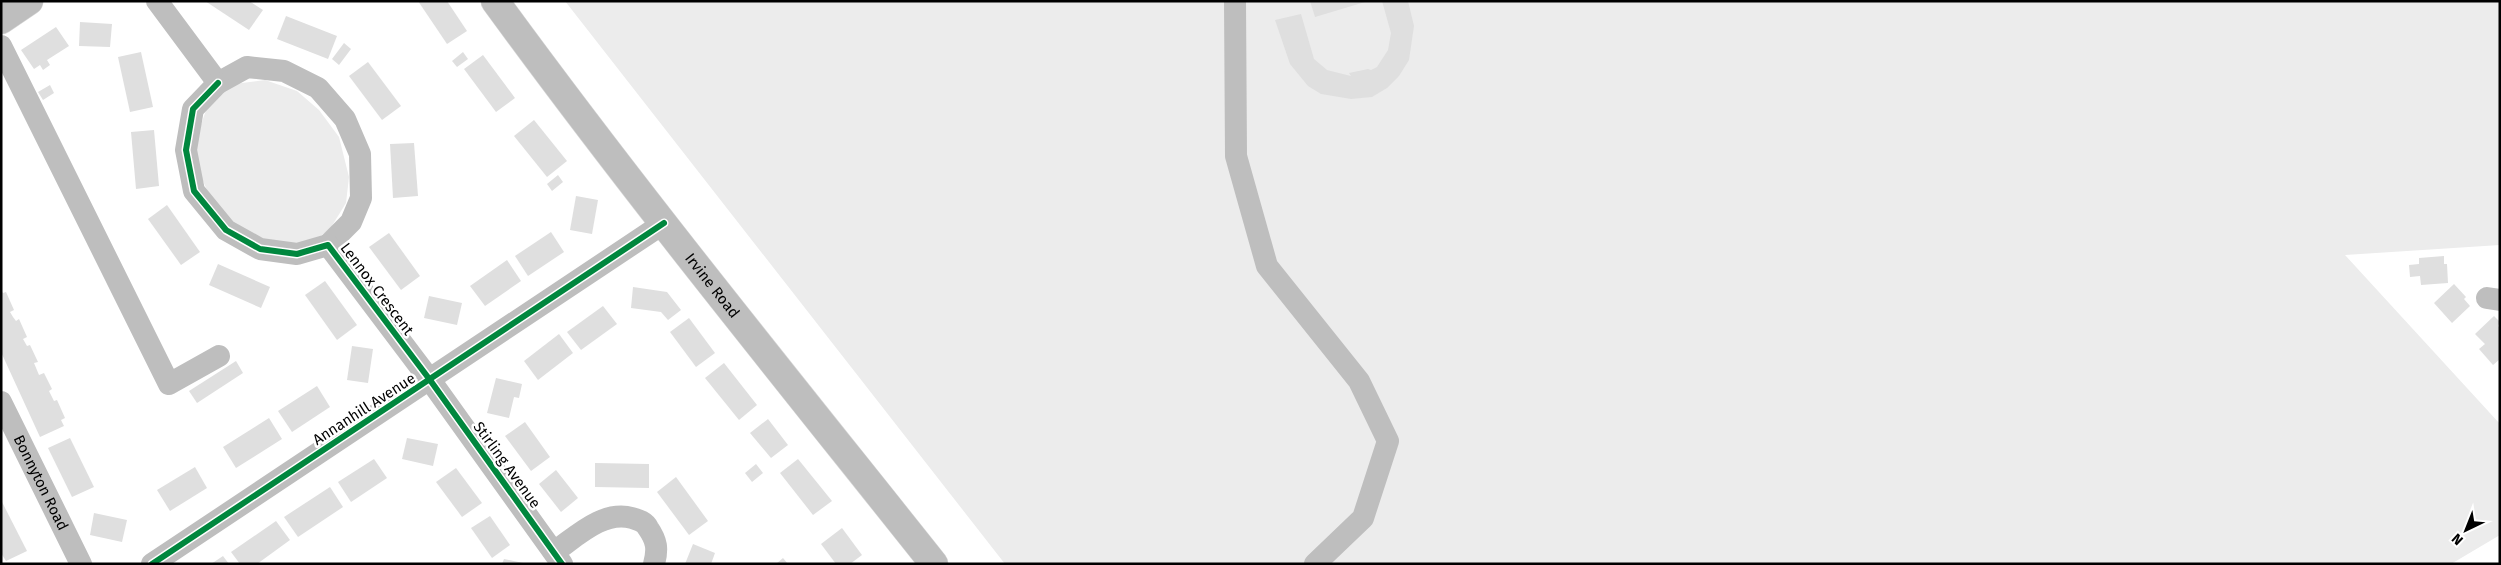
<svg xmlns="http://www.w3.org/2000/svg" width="2501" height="565" viewBox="0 0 2501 565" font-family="'Fira Sans',sans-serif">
  <rect width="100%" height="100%" fill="#fff"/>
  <g fill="#ececec">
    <path d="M565 1H2500V245L2345 255 2500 424V535L2451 564H1005Z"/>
    <path d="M265 80 297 91 319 110 339 137 349 177 346 203 330 229 310 244 266 243 239 230 215 207 200 175 195 141 208 105 234 84Z"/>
  </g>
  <g fill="#dfdfdf">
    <path d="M205 1H249L263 10 249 30Z"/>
    <path d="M418 1H447L467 31 447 44Z"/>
    <path d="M1310 1H1365V2L1315 17Z"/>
    <path d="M1382 1H1408L1414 26 1409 60 1399 76 1387 88 1372 97 1351 99 1321 94 1308 86 1290 64 1275 20 1301 14 1314 59 1327 70 1351 76 1349 73 1368 69 1371 70 1377 67 1388 50 1391 33Z"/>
    <path d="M286 16 337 36 328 59 277 39Z"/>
    <path d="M80 22 112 24 110 47 79 46Z"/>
    <path d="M56 27 69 46 47 60 50 65 43 70 40 65 34 69 21 50Z"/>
    <path d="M344 43 351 49 339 65 332 59Z"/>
    <path d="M141 52 153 107 130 112 118 57Z"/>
    <path d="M463 52 468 59 457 67 452 61Z"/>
    <path d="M483 55 515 98 496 112 464 69Z"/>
    <path d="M368 62 401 106 382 120 349 76Z"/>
    <path d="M50 85 54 93 43 100 38 92Z"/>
    <path d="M534 120 567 161 547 177 514 136Z"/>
    <path d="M154 130 159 186 136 189 131 132Z"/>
    <path d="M414 143 418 196 393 198 390 144Z"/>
    <path d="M558 175 563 182 552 191 547 184Z"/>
    <path d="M576 196 598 200 592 234 570 230Z"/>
    <path d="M167 205 200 252 181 265 148 219Z"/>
    <path d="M551 232 564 252 528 276 515 256Z"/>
    <path d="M389 233 420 276 401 290 369 247Z"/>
    <path d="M2444 256V264H2447L2448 283 2421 285 2420 276 2410 277 2409 265 2419 264V258Z"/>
    <path d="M507 260 521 281 485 306 470 286Z"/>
    <path d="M218 264 270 287 261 308 209 285Z"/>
    <path d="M325 281 357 325 337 340 305 295Z"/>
    <path d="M2454 284 2466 297 2464 299 2470 306 2452 323 2434 303Z"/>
    <path d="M633 287 667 292 681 310 668 320 661 312 631 308Z"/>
    <path d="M1 290 3 293 6 292 14 310 10 312 13 317 16 321 19 319 27 337 23 339 27 346 30 345 38 362 34 363 39 375 44 373 52 389 49 391 54 401 57 400 65 418 61 420 64 426 40 437 1 352Z"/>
    <path d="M429 296 462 303 457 325 424 318Z"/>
    <path d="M603 306 617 324 581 350 567 332Z"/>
    <path d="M2494 316 2500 322 2498 326 2500 328V359L2493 365 2479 349 2485 344 2475 334Z"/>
    <path d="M689 318 715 353 696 367 670 332Z"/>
    <path d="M559 334 573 353 538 380 524 361Z"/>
    <path d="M352 346 373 349 368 383 347 380Z"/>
    <path d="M236 361 243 373 197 403 189 391Z"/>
    <path d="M724 363 757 405 739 420 705 378Z"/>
    <path d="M496 378 522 384 519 398 514 397 509 418 487 413Z"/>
    <path d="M317 386 330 407 292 432 278 411Z"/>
    <path d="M269 418 282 439 236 468 223 447Z"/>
    <path d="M768 419 788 445 771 458 750 433Z"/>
    <path d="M525 422 550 457 531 471 505 436Z"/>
    <path d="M70 438 94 487 72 497 48 448Z"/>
    <path d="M407 438 438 444 433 466 402 459Z"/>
    <path d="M374 459 387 478 351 502 338 482Z"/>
    <path d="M798 459 832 501 813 515 780 473Z"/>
    <path d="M595 463 649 464V488L595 487Z"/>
    <path d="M756 464 763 473 752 482 745 473Z"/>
    <path d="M195 467 207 488 170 511 157 490Z"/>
    <path d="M456 468 482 503 462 517 436 482Z"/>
    <path d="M556 470 578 498 561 512 539 484Z"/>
    <path d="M676 477 708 521 689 535 657 492Z"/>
    <path d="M330 487 343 507 298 537 284 517Z"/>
    <path d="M1 500 27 551 6 561 1 553Z"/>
    <path d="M94 513 127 520 122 542 90 535Z"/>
    <path d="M490 516 510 545 492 558 471 528Z"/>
    <path d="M276 521 290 540 257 564H240L231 552Z"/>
    <path d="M842 528 862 555 850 564H836L821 544Z"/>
    <path d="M693 544 715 553 711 564H685Z"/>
    <path d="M223 556 229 564H211Z"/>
    <path d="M783 558 788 564H776Z"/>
    <path d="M504 559 523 563V564H502Z"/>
  </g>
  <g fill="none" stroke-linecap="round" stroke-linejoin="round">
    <g stroke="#dbdbdb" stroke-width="29">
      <g id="major">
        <path id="s2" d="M495 1C635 193 786 378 934 564"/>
        <path d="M1 20 29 1"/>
      </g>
    </g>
    <g stroke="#bebebe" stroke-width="22">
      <path d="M157 1 218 83 247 67 284 71 318 88 345 119 360 154 361 198 351 222 328 245"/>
      <path d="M1235 1 1236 156 1267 266 1359 381 1388 441 1363 518 1315 564"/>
      <path d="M1 46 169 384 219 356"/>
      <path d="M218 83 193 109 186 150 194 191 226 230 260 249 297 254 328 245 430 380 562 564"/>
      <path d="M2487 298 2500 300"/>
      <path id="s1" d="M1 402 81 564"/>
      <path d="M554 552C577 536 603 510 632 518 639 520 645 522 648 528 657 541 658 549 654 564"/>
      <path d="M152 564 664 223"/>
    </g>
    <use href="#major" stroke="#bebebe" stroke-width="28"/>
    <g stroke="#fff" stroke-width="9">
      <g id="cycleway">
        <path d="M218 83 193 109 186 150 194 191 226 230 260 249 297 254 328 245 430 380 562 564"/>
        <path d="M152 564 664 223"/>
      </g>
    </g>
    <use href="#cycleway" stroke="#00873e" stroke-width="6"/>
  </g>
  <g text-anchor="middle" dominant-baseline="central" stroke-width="5" stroke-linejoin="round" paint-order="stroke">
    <g font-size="15" fill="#000" stroke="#fff">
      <text stroke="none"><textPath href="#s2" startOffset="358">Irvine Road</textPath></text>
      <text transform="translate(377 289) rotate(53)">Lennox Crescent</text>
      <text transform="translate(364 409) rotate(-33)">Annanhill Avenue</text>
      <text transform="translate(507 465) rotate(54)">Stirling Avenue</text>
      <text stroke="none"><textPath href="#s1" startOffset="90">Bonnyton Road</textPath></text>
    </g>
  </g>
  <rect width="2501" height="565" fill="none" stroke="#000000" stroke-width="5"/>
  <g transform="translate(2466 530) rotate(223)" stroke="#ffffff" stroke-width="4" paint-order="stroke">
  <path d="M0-4L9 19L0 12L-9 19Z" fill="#000000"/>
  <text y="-8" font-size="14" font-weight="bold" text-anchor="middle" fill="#000000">N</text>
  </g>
</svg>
